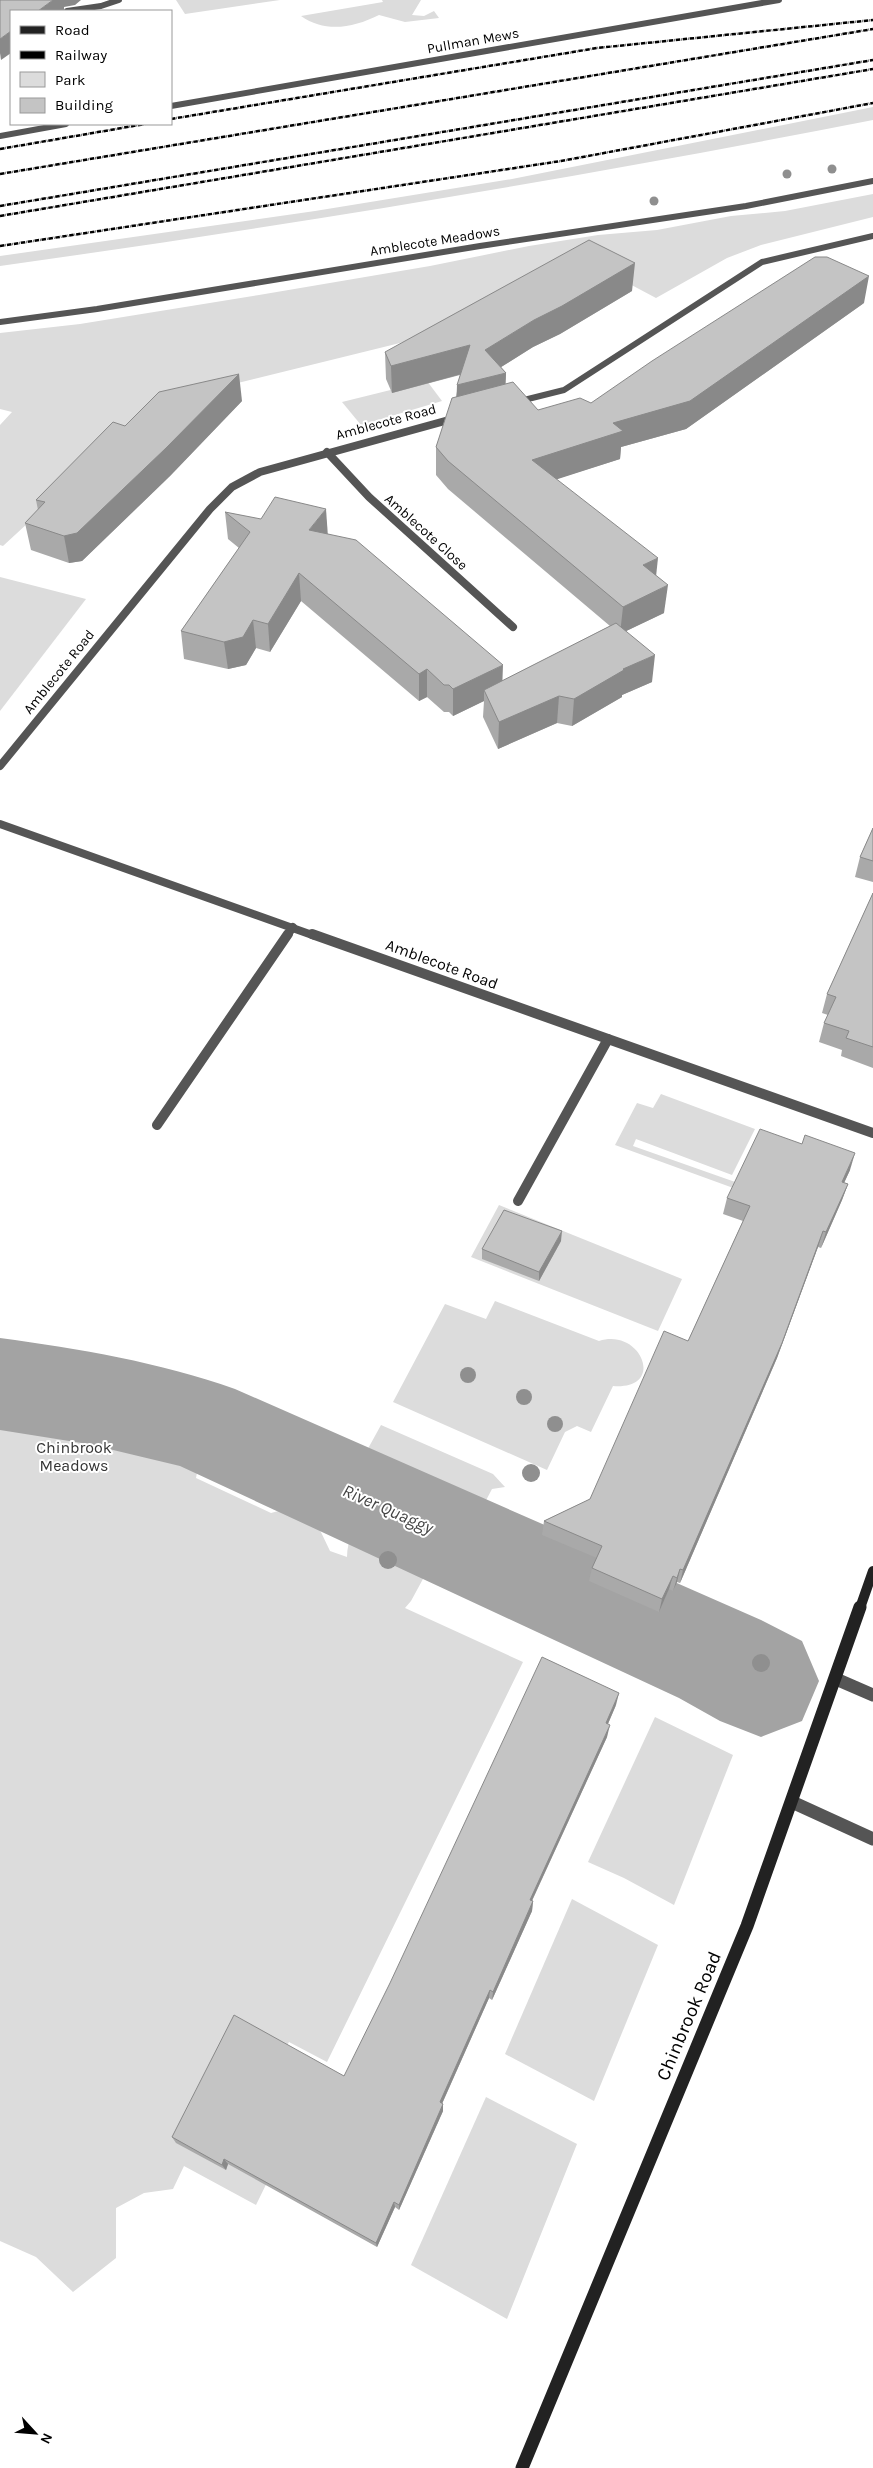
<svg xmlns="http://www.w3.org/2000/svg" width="873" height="2468" viewBox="0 0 873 2468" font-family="Karla,sans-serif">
  <rect width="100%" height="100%" fill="#fff"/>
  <g fill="#dcdcdc">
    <path d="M176 0H280L185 14Z"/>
    <path d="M382 0H421L412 15 424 16 434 11 439 18 405 22 379 15C353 28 325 33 301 16L383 2Z"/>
    <path d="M873 107V120C583 177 292 225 0 266V256L315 211 512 179Z"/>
    <path d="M873 194V217L761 245 727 258 656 298 592 264 472 323 400 343 165 401 118 440 3 546 0 545V425L12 412 0 409V333L80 324 259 295 430 266 529 246 598 235 657 230 731 216 785 211Z"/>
    <path d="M427 381 442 401 361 425 342 402Z"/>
    <path d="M0 577 86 599 0 711Z"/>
    <path d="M661 1094 755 1129 732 1175 636 1139 633 1146 738 1183 736 1189 615 1145 637 1103 653 1108Z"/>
    <path d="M499 1205 682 1279 658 1331 471 1257Z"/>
    <path d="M495 1301 599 1341C641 1327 667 1390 613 1386L591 1432 577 1426 565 1432 547 1470 393 1402 445 1304 486 1319Z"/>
    <path d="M0 1358 164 1406 168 1422 192 1432 201 1451 196 1478 271 1513 286 1509 306 1517 319 1528 330 1551 347 1557C348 1508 396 1518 425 1539 430 1542 433 1550 436 1555L411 1601 405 1608 523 1662 327 2062 289 2042 285 2049 322 2070 256 2205 184 2166 173 2189 144 2193 116 2208V2258L73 2292 36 2257 0 2241Z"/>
    <path d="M381 1425 493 1474 505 1487 492 1489 483 1506 487 1513 547 1538 567 1556 561 1568 354 1474Z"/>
    <path d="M655 1717 733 1755 674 1905 624 1878 588 1862Z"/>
    <path d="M572 1899 658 1945 594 2101 505 2054Z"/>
    <path d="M486 2097 577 2144 507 2319 411 2265Z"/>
  </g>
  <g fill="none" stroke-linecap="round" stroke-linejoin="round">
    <path fill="#a3a3a3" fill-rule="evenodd" d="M0 1338C80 1349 159 1362 235 1389L761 1620 802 1641 819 1681 802 1721 761 1737 720 1721 679 1698 180 1466 88 1444 0 1430Z"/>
    <path stroke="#555" stroke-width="8" d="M287 936 293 927"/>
    <g stroke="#555" stroke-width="10">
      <path d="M157 1125 288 934"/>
      <path d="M518 1201 608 1039"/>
    </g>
    <path stroke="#555" stroke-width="13" d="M836 1679 873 1695"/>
    <g stroke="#555" stroke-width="6">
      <path d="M67 11 101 6 119 0"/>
      <path d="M171 106 779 0"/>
      <path d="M0 136 66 124"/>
      <path d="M0 322 97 309 480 246 746 206 873 181"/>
      <path d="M516 402 564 390 762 262 873 236"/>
    </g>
    <g stroke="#555" stroke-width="8">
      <path d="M327 452 369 497 513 627"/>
      <path d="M0 766 210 509 232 487 260 472 456 418"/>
      <path d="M0 824 315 936"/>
    </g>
    <path stroke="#555" stroke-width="10" d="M312 934 873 1133"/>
    <path stroke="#555" stroke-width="13" d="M792 1802 873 1839"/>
    <path stroke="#222" stroke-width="10" d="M860 1608 873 1571"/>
    <path stroke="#222" stroke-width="13" d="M522 2468 747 1926 860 1607"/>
    <g stroke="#000" stroke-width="2.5" stroke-dasharray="4.5 1 0.5 1" stroke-linecap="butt">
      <path d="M171 119 597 48 873 20"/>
      <path d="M0 149 145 124"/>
      <path d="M0 174 873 29"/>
      <path d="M0 206 873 60"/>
      <path d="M0 216 873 69"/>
      <path d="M0 246 561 161 873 103"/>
    </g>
  </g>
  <g fill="#8f8f8f">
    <circle cx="832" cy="169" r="4.5"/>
    <circle cx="787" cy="174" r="4.5"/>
    <circle cx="654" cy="201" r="4.5"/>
    <circle cx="468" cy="1375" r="8"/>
    <circle cx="524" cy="1397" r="8"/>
    <circle cx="555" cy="1424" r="8"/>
    <circle cx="531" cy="1473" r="9"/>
    <circle cx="388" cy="1560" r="9"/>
    <circle cx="761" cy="1663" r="9"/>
  </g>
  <g fill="#a9a9a9">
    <path d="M632 291 560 334 533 347 501 367 506 373 505 384 538 410 591 403 864 303 686 429 621 447 620 459 556 479 656 576 664 613 626 631 652 682 622 695V697L572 726 557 723 498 749 483 717 484 701 453 716 449 712H444L427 697 419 701 301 601 270 652 256 648 246 665 228 669 184 659 181 631 239 548 228 539 225 512 328 534 502 681 610 626 448 489 436 475V447L456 397 460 375 392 393 386 379 385 352Z"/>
    <path d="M242 401 170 476 82 561 69 563 31 550 25 523 38 510 36 500 125 426Z"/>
    <path d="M873 828V882L855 877 860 857Z"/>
    <path d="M873 893V1068L841 1056 842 1050 819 1042 824 1023 828 1015 822 1013 827 994Z"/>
    <path d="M850 1170 844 1183 848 1184 842 1200 821 1248 818 1247 777 1358 680 1583 677 1582 673 1591 669 1589 659 1612 589 1581 592 1568 597 1558 542 1535 544 1521 590 1499 688 1341 743 1221 723 1214 727 1198Z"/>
    <path d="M561 1241 539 1281 482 1259V1249Z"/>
    <path d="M616 1705 608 1724 607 1737 532 1901H533L532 1911 492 2000 489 1998 442 2104H443V2111L399 2210 395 2207 377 2247 228 2164 226 2170 176 2143 172 2137 344 2076Z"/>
  </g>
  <g fill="#898989">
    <path d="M53 0H81L75 5 64 7V11H38Z"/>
    <path d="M11 31V53L1 60 0 53V39Z"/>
    <path d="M635 263 632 291 560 334 533 347 485 377V350L534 320Z"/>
    <path d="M869 276 864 303 686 429 621 447 620 459 530 488 532 460 613 423Z"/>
    <path d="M470 345 469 372 392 393 391 366Z"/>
    <path d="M506 373 505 401 456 412 457 385Z"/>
    <path d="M239 374 242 401 170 476 82 561 69 563 64 536Z"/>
    <path d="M326 509 328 537 309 530Z"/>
    <path d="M658 558 655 586 643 565Z"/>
    <path d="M299 573 301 601 270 652 268 624Z"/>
    <path d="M668 585 664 613 620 634 623 607Z"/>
    <path d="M253 620 256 648 246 665 228 669 224 642Z"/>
    <path d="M655 655 652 682 622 695V697L572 726 574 699 623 669Z"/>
    <path d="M503 665 502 692 484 690V701L453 716V689Z"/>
    <path d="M427 669V697L419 701V674Z"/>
    <path d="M559 696 557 723 498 749 499 722Z"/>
    <path d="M855 1153 850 1170 837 1198 842 1182Z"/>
    <path d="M848 1184 842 1200 821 1248 826 1232Z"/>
    <path d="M562 1231 561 1241 539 1281V1272Z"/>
    <path d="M823 1231 818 1247 777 1358 680 1583 683 1570Z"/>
    <path d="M680 1569 677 1582 673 1591 677 1578Z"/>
    <path d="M673 1576 669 1589 659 1612 662 1599Z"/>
    <path d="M619 1693 616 1705 603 1735 606 1723Z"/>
    <path d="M610 1725 607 1737 528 1909 530 1900Z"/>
    <path d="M533 1901 532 1911 492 2000 493 1992Z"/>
    <path d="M490 1990 489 1998 440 2108V2102Z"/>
    <path d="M443 2104V2111L399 2210V2205Z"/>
    <path d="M224 2159 228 2164 226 2170 222 2165Z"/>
    <path d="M394 2202 395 2207 377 2247 376 2243Z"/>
  </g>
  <g fill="#c4c4c4" stroke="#898989">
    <path d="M0 0H53L38 11H11V31L0 39Z"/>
    <path d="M589 240 635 263 562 306 534 320 485 350 506 373 457 385 470 345 391 366 385 352Z"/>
    <path d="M815 257H827L869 276 690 401 613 423 623 431 532 460 658 558 643 565 668 585 623 607 448 461 436 447 452 398 513 382 538 410 580 398 591 403 652 361Z"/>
    <path d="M239 374 166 448 77 533 64 536 25 523 45 502 36 500 113 422 125 426 159 392Z"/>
    <path d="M275 497 326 509 309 530 356 540 503 665 453 689 449 685H444L427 669 419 674 299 573 268 624 253 620 243 637 224 642 181 631 250 532 225 512 261 519Z"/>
    <path d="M616 623 655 655 623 669 624 670 574 699 559 696 499 722 484 690Z"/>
    <path d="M873 828V861L860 857Z"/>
    <path d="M873 893V1047L846 1038 849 1031 824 1023 836 997 827 994Z"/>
    <path d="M760 1129 802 1144 805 1135 855 1153 842 1182 848 1184 826 1232 823 1231 782 1343 683 1570 680 1569 677 1578 673 1576 662 1599 592 1568 602 1546 544 1521 590 1499 664 1331 688 1341 689 1339 750 1206 727 1198Z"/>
    <path d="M504 1210 562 1231 539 1272 482 1249Z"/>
    <path d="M542 1657 619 1693 606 1723 610 1725 530 1900 533 1901 493 1992 490 1990 440 2102 443 2104 399 2205 394 2202 376 2243 224 2159 222 2165 172 2137 234 2015 344 2076 390 1983Z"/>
  </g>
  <g text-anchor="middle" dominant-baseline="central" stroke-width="4" stroke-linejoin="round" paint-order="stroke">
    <g font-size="14" fill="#000" stroke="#fff">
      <text transform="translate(473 41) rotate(-10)">Pullman Mews</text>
      <text transform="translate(435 241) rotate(-9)">Amblecote Meadows</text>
      <text transform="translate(386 422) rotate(-15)">Amblecote Road</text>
      <text transform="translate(426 532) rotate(42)">Amblecote Close</text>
      <text transform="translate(59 672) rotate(-51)">Amblecote Road</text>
    </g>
    <g font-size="16" fill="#000" stroke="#fff">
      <text transform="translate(442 964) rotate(20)">Amblecote Road</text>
    </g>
    <g font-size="16" fill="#333" stroke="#fff">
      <text x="74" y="1447">Chinbrook<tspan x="74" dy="18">Meadows</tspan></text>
    </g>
    <g font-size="18" font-style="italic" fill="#444" stroke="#fff">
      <text transform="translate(388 1509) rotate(24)">River Quaggy</text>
    </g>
    <g font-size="19" fill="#000" stroke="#fff">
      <text transform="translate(689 2016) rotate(-67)">Chinbrook Road</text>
    </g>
  </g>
  <rect x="10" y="10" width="162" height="115" fill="#ffffff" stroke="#999999"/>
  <rect x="20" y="26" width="25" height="8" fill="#222222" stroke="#999999"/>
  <text x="55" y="35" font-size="15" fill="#000000">Road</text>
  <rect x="20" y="51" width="25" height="8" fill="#000000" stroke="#999999"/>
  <text x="55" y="60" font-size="15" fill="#000000">Railway</text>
  <rect x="20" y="72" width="25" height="15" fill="#dcdcdc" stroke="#999999"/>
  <text x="55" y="85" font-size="15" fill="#000000">Park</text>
  <rect x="20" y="98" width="25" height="15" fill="#c4c4c4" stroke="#999999"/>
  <text x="55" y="110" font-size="15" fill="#000000">Building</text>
  <g transform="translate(35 2433) rotate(116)" stroke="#ffffff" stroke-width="4" paint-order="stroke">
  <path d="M0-4L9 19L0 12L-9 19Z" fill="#000000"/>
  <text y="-8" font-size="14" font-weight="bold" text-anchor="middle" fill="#000000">N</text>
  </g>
</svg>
